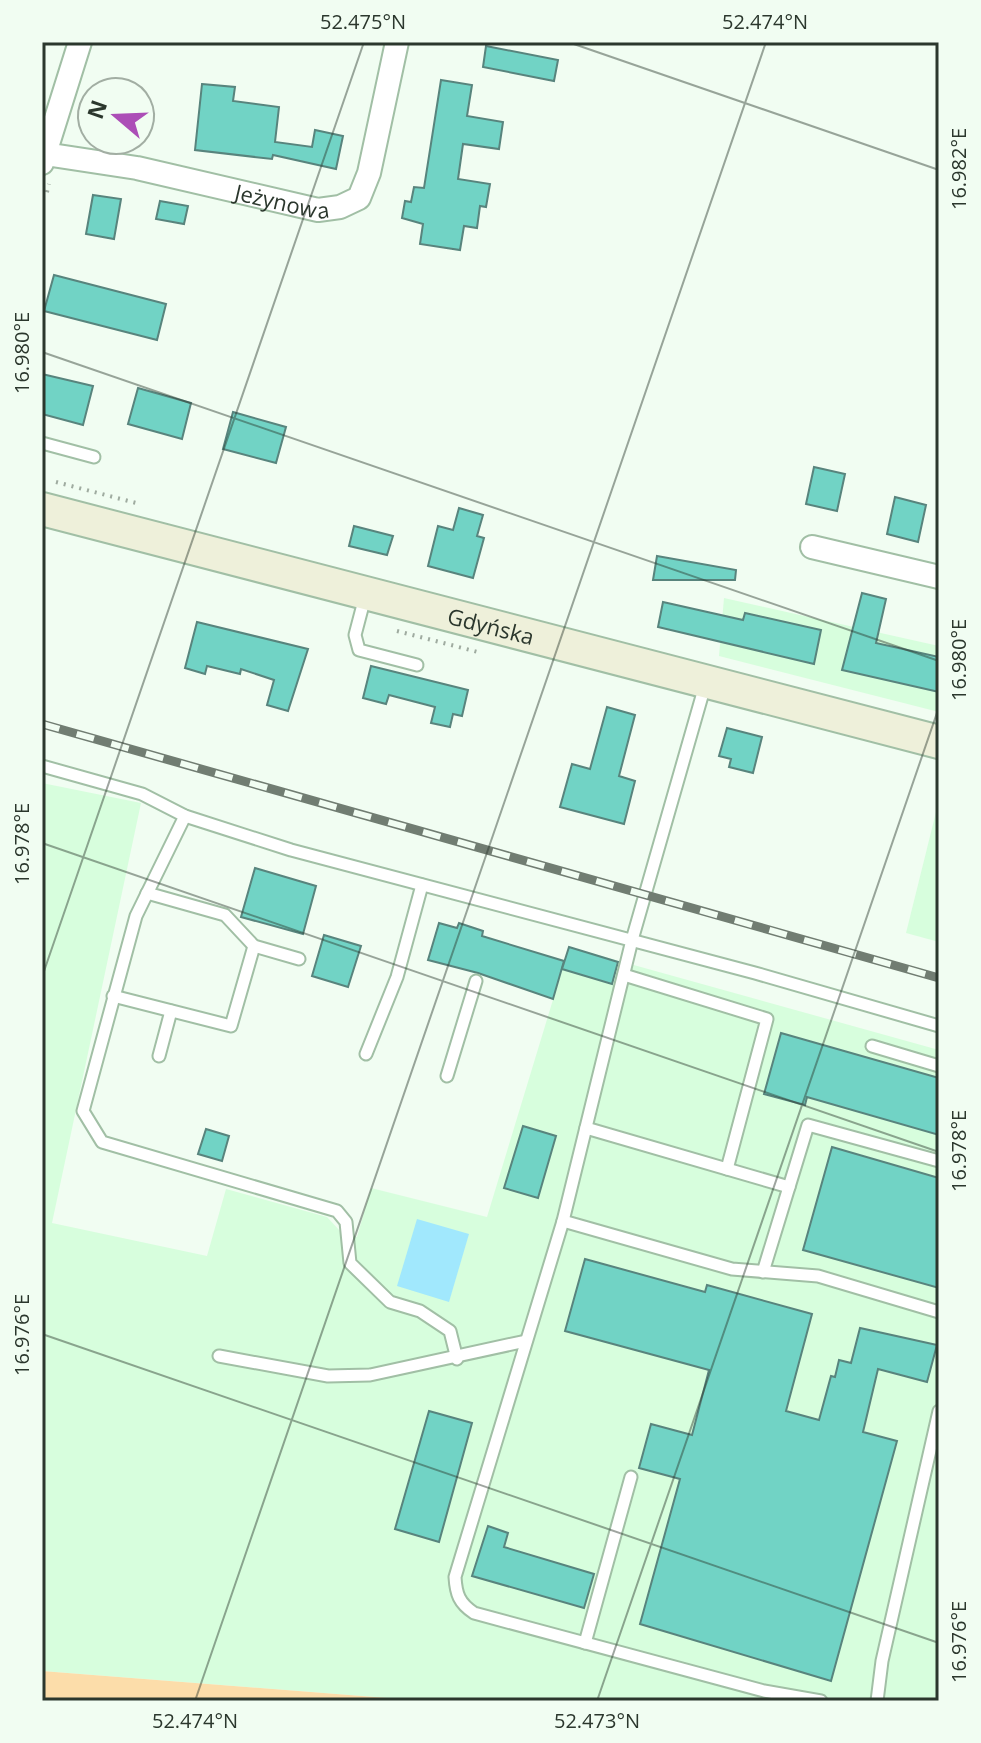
<svg xmlns="http://www.w3.org/2000/svg" width="981" height="1743" viewBox="0 0 981 1743" font-family="'Open Sans',sans-serif">
  <rect width="100%" height="100%" fill="#f1fdf2"/>
  <g fill="#d7fedd">
    <path d="M724 598 939 646V712L719 656Z"/>
    <path d="M42 783 141 803 52 1223 207 1256 226 1189 327 1217 340 1231 357 1237 371 1188 487 1217 569 947 939 1050V1701H425L42 1671Z"/>
    <path d="M939 800V942L906 933Z"/>
  </g>
  <path fill="#fcddaa" d="M42 1671 425 1701H42Z"/>
  <path fill="#a1e8fd" d="M417 1219 469 1234 449 1302 397 1286Z"/>
  <g fill="#71d3c5" stroke="#58847d" stroke-width="2">
    <path d="M486 46 558 60 554 81 483 67Z"/>
    <path d="M441 80 472 85 467 116 503 122 499 149 463 144 458 179 490 184 486 207 480 206 477 228 464 226 460 250 420 244 423 224 402 218 405 201 411 202 414 187 424 188Z"/>
    <path d="M202 84 235 87 233 101 279 107 275 142 312 147 315 130 343 136 336 169 273 155 272 159 195 150Z"/>
    <path d="M93 195 121 199 114 239 86 234Z"/>
    <path d="M160 201 188 206 184 224 156 219Z"/>
    <path d="M54 275 166 304 157 340 44 311Z"/>
    <path d="M42 374 93 386 83 425 42 414Z"/>
    <path d="M138 388 191 403 182 439 128 424Z"/>
    <path d="M233 412 286 427 276 463 223 449Z"/>
    <path d="M814 467 845 474 837 511 806 504Z"/>
    <path d="M895 497 926 505 918 542 887 534Z"/>
    <path d="M459 508 483 515 477 536 484 538 473 578 428 566 438 526 453 530Z"/>
    <path d="M354 526 393 536 387 555 349 546Z"/>
    <path d="M657 556 736 570 735 580H653Z"/>
    <path d="M862 593 886 599 876 643 939 657V692L842 670Z"/>
    <path d="M663 602 743 620 745 613 821 630 814 664 658 627Z"/>
    <path d="M197 622 308 649 288 711 267 705 274 680 241 669 240 674 207 666 205 674 185 668Z"/>
    <path d="M371 666 468 690 462 716 453 714 450 727 431 723 435 707 389 695 386 704 363 698Z"/>
    <path d="M607 707 635 715 619 776 635 781 624 824 560 807 572 764 590 769Z"/>
    <path d="M727 728 762 737 753 773 729 767 731 759 719 756Z"/>
    <path d="M255 868 316 886 303 934 241 917Z"/>
    <path d="M439 923 457 928 459 923 483 931 482 936 564 961 553 999 478 973 428 960Z"/>
    <path d="M324 935 361 946 348 987 312 976Z"/>
    <path d="M569 947 618 962 612 984 562 969Z"/>
    <path d="M781 1033 939 1078V1135L807 1097 805 1105 764 1094Z"/>
    <path d="M523 1126 556 1136 538 1198 504 1188Z"/>
    <path d="M206 1129 229 1136 222 1161 198 1154Z"/>
    <path d="M832 1147 939 1178V1288L803 1250Z"/>
    <path d="M585 1259 705 1292 707 1285 812 1314 786 1411 819 1420 831 1376 835 1377 839 1360 851 1363 860 1328 937 1345 927 1382 878 1369 863 1432 897 1441 831 1681 640 1624 680 1479 639 1468 651 1424 692 1435 709 1370 565 1331Z"/>
    <path d="M429 1411 472 1423 439 1542 395 1529Z"/>
    <path d="M488 1526 508 1533 504 1547 594 1574 584 1608 472 1576Z"/>
  </g>
  <g fill="none" stroke-linecap="round" stroke-linejoin="round">
    <g stroke="#a1bfa5" stroke-width="15">
      <g id="lane">
        <path d="M42 443 94 457"/>
        <path d="M365 597 355 635 359 650 417 665"/>
        <path d="M706 682 632 940 563 1221 455 1577C456 1594 459 1603 474 1613L764 1691 821 1701"/>
        <path d="M42 766 142 794 185 816 291 850 755 973 939 1026"/>
        <path d="M185 816 136 916 83 1111 102 1142 337 1211 346 1222 350 1263 390 1302 420 1311 450 1331 457 1359"/>
        <path d="M147 893 225 915 254 946 299 959"/>
        <path d="M624 975 767 1019 727 1169"/>
        <path d="M113 996 231 1026 254 946"/>
        <path d="M872 1046 939 1066"/>
        <path d="M366 1054 397 977 422 885"/>
        <path d="M159 1056 171 1011"/>
        <path d="M447 1076 476 981"/>
        <path d="M586 1128 789 1187 763 1272"/>
        <path d="M789 1187 808 1125 939 1161"/>
        <path d="M563 1221 732 1269 818 1276 939 1312"/>
        <path d="M219 1356 328 1376 370 1375 526 1341"/>
        <path d="M585 1643 631 1477"/>
        <path d="M877 1701 882 1661 939 1411"/>
      </g>
    </g>
    <g stroke="#a1bfa5" stroke-width="26">
      <g id="street">
        <path id="s1" d="M45 154 137 168 318 210 340 207 359 198 369 173 397 42"/>
        <path d="M42 163 80 42"/>
        <path d="M812 547 939 577"/>
      </g>
    </g>
    <g stroke="#a1bfa5" stroke-width="36">
      <g id="secondary">
        <path id="s2" d="M42 509 939 742"/>
      </g>
    </g>
    <g stroke="#9faba0" stroke-width="4" stroke-dasharray="2 6" stroke-linecap="butt">
      <path d="M42 195 46 196 49 184"/>
      <path d="M56 482 140 504"/>
      <path d="M397 631 478 652"/>
    </g>
    <use href="#lane" stroke="#fff" stroke-width="11"/>
    <use href="#street" stroke="#fff" stroke-width="22"/>
    <use href="#secondary" stroke="#eef0da" stroke-width="32"/>
    <g stroke="#717d72" stroke-width="9">
      <path id="rail" d="M42 724 939 978"/>
    </g>
    <use href="#rail" stroke="#f1fdf2" stroke-width="6" stroke-dasharray="18" stroke-linecap="butt"/>
  </g>
  <path fill="none" stroke="#2b372d" stroke-width="2" stroke-opacity="0.45" d="M568 42 939 170M42 352 939 661M42 843 939 1152M42 977 364 42M42 1334 939 1643M195 1701 766 42M597 1701 939 707"/>
  <g text-anchor="middle" dominant-baseline="central" stroke-width="8" stroke-linejoin="round" paint-order="stroke">
    <g font-size="22" fill="#2b372d" stroke="#f1fdf2">
      <text stroke="none"><textPath href="#s1" startOffset="242">Jeżynowa</textPath></text>
      <text stroke="none"><textPath href="#s2" startOffset="464">Gdyńska</textPath></text>
    </g>
  </g>
  <rect width="981" height="1743" fill="none" stroke="#f1fdf2" stroke-width="88"/>
  <g transform="translate(116 116) rotate(289)"><circle r="38" fill="#f1fdf2" stroke="#a2aea3" stroke-width="2"/>
  <path d="M0-6L14 30L0 20L-14 30Z" fill="#ac4eb7"/>
  <text y="-12" font-size="22" font-weight="bold" text-anchor="middle" fill="#2b372d">N</text>
  </g>
  <rect x="44" y="44" width="893" height="1655" fill="none" stroke="#2b372d" stroke-width="3"/>
  <g font-size="20" text-anchor="middle" fill="#2b372d">
    <text x="363" y="29">52.475°N</text>
    <text x="765" y="29">52.474°N</text>
    <text transform="translate(959 169) rotate(-90)" y="7">16.982°E</text>
    <text transform="translate(22 353) rotate(-90)" y="7">16.980°E</text>
    <text transform="translate(959 660) rotate(-90)" y="7">16.980°E</text>
    <text transform="translate(22 844) rotate(-90)" y="7">16.978°E</text>
    <text transform="translate(959 1151) rotate(-90)" y="7">16.978°E</text>
    <text transform="translate(22 1335) rotate(-90)" y="7">16.976°E</text>
    <text transform="translate(959 1642) rotate(-90)" y="7">16.976°E</text>
    <text x="195" y="1728">52.474°N</text>
    <text x="597" y="1728">52.473°N</text>
  </g>
</svg>
